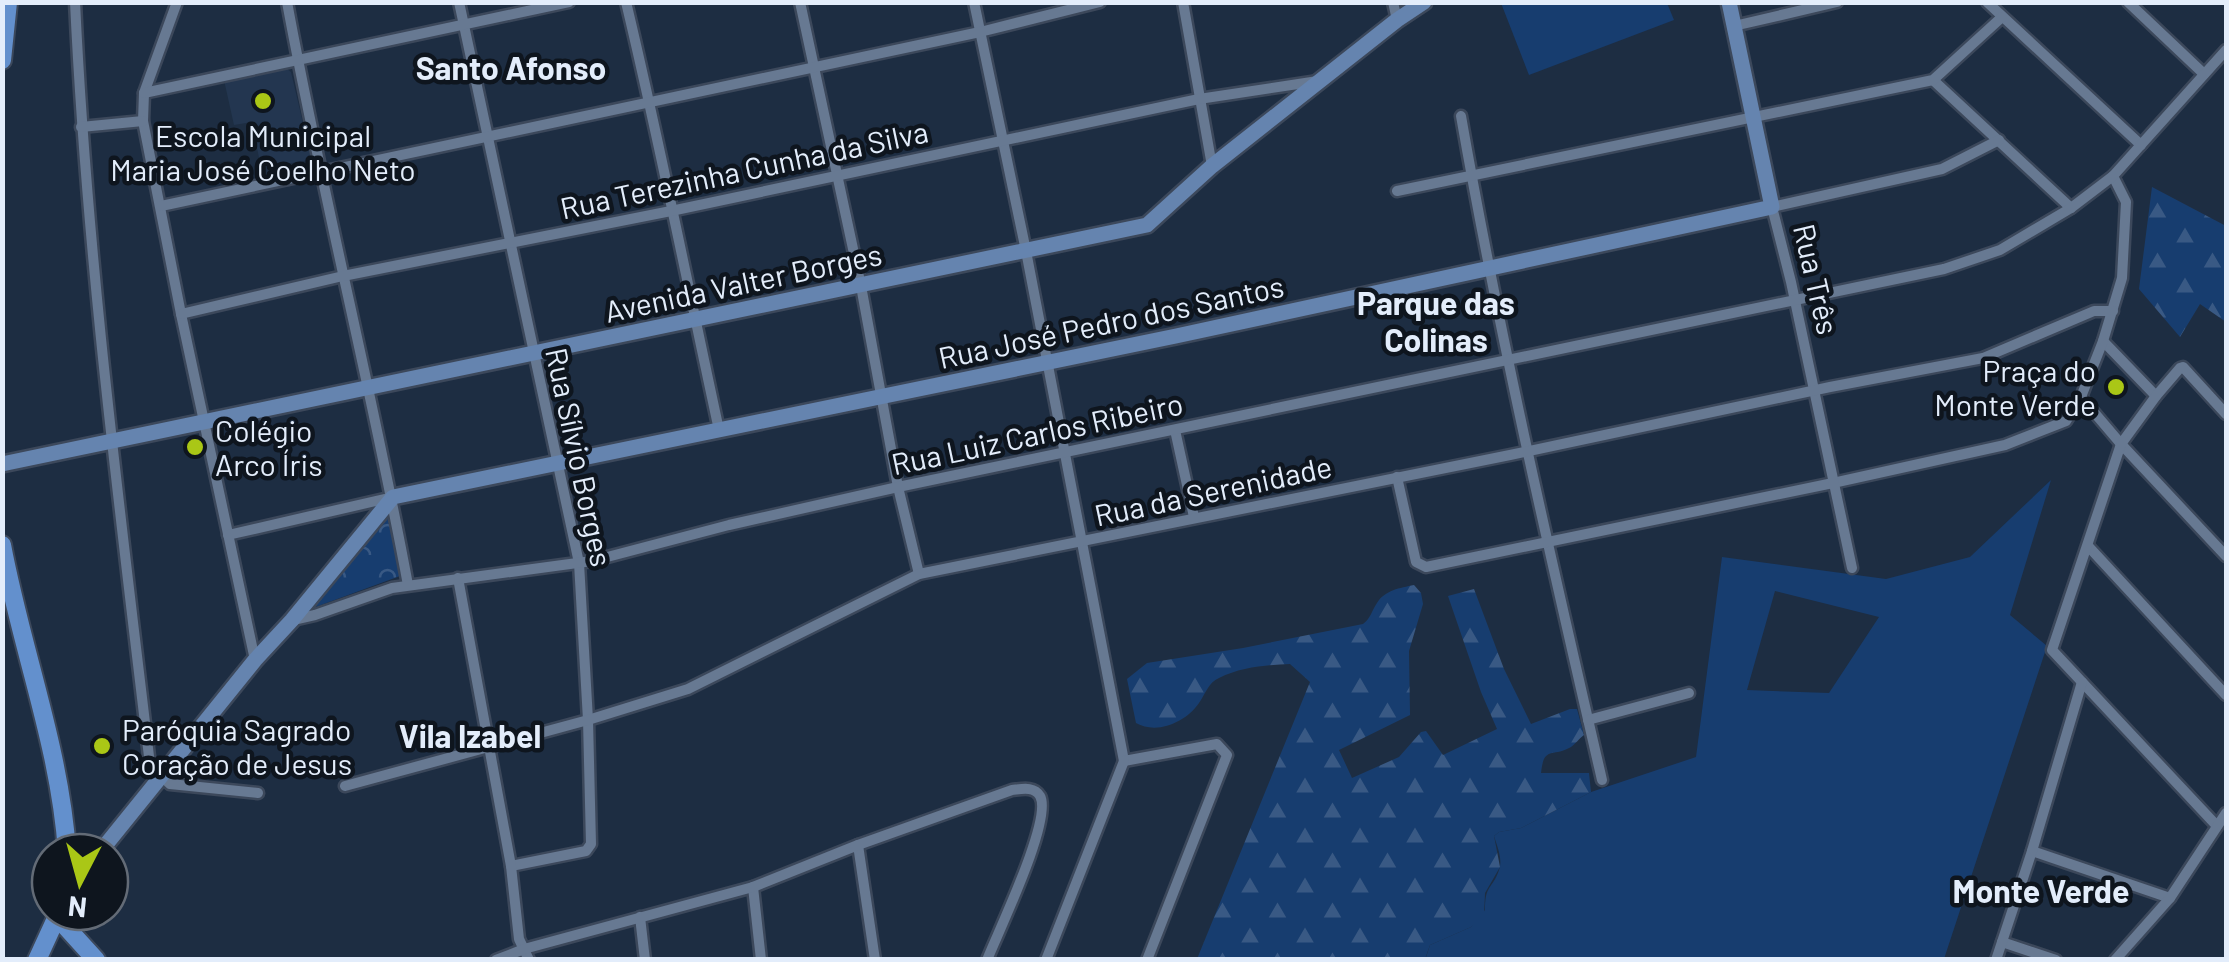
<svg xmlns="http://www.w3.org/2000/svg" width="2229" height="962" viewBox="0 0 2229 962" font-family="Barlow,sans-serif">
  <defs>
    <pattern id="forest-firs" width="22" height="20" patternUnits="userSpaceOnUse" patternTransform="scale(2.5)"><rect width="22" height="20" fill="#173d6f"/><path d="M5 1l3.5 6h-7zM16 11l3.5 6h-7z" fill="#395984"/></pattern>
    <pattern id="park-crowns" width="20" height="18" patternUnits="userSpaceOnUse" patternTransform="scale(2.5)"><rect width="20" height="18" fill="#173d6f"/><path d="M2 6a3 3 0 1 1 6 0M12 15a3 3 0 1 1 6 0" fill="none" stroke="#395984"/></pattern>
  </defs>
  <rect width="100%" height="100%" fill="#1d2d42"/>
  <path fill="#233650" d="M286 68 291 72 311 157 310 160 261 168 252 122 234 125 224 80Z"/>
  <g fill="#173d6f" fill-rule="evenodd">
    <path d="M1501 3H1667L1674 20 1529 75Z"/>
    <path d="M2051 480 2010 615 2047 646 1944 959 1425 960 1430 945 1471 927 1485 910C1485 884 1492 890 1499 870 1503 859 1497 846 1494 836L1499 832 1521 828 1591 792 1696 757 1722 557 1886 579 1970 557ZM1775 591 1879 617 1829 693 1747 690Z"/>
  </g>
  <g fill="url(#forest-firs)">
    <path d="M2152 187 2226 226V322L2200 304 2180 337 2139 289Z"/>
    <path d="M1414 585 1421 593 1423 604 1409 651 1410 715 1339 750 1352 778 1399 757 1421 732 1426 731 1443 755 1497 729 1481 692 1448 596 1474 589 1504 669 1531 724 1570 709H1577L1584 735C1580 738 1574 745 1571 747 1552 758 1544 745 1541 773H1589L1591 792 1521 828 1499 832 1494 836 1500 867 1485 893 1484 916 1471 927 1430 945 1425 959H1197L1310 682 1290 664C1266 665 1241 667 1219 678 1208 683 1206 693 1199 703 1186 722 1157 735 1136 723L1127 679 1147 663 1243 648 1363 624C1371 618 1371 612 1377 603 1385 590 1400 588 1414 585Z"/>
  </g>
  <path fill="url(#park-crowns)" d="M388 515 400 576 310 609Z"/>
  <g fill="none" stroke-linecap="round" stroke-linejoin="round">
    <g stroke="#3c485b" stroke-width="15">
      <g id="street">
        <path d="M75 2C87 258 120 511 150 765L170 784 258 793"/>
        <path d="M177 2 144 93 143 121 181 314 255 660"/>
        <path d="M287 2C323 198 372 390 408 585"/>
        <path d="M459 2 579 563 588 720 591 844 586 851 511 866"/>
        <path d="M626 2C660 144 688 287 719 430"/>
        <path d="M800 2 861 286 898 487 919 574"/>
        <path d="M974 2 1026 251 1124 761"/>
        <path d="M1183 2 1212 166"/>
        <path d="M1393 2 1397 20"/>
        <path d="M1987 2 2141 145"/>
        <path d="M2128 2 2204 74"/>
        <path d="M1734 26 1837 2"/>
        <path d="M1933 80 2071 208"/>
        <path d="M144 93 569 2"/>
        <path d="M1461 116C1500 339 1551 559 1602 780"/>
        <path d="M81 127 143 121"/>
        <path d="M1397 191 1933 80 2002 17"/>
        <path d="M161 206 980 32 1100 2"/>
        <path d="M181 314 343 276 671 211 1199 99 1318 81"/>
        <path d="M2103 341 2156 396"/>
        <path d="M2081 397 2121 444 2226 556"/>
        <path d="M1175 430 1194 517"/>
        <path d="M1397 477 1416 562 1426 567 1833 483 2005 445 2066 421 2081 397 2103 341 2122 278 2126 202 2113 176"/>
        <path d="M228 535 393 497"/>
        <path d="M2088 546 2226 695"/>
        <path d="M1852 568 1791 282 1772 207 1942 169 1999 140"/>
        <path d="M458 578 511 866 519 939 529 960"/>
        <path d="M293 620 315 615 392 588 592 561 729 525 898 487 1944 269 2000 250 2071 208 2113 176 2226 50"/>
        <path d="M1588 720 1689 693"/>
        <path d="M1124 761 1217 744 1227 755 1147 960"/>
        <path d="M345 786 588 720 688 689 919 574 1510 455 1830 387 1983 358 2094 311H2113"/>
        <path d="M2217 826 2052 650 2121 444 2156 396 2180 368 2183 367 2226 414"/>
        <path d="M858 845 875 960"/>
        <path d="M2032 851 2170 898"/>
        <path d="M753 887 761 960"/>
        <path d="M640 917 645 960"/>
        <path d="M2002 942 2056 960"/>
        <path d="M496 960 524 949 753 887 858 845 1012 790C1022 789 1034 786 1040 796 1053 819 998 932 987 960"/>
        <path d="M1046 960 1124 761"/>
        <path d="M1996 960 2032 851 2082 682"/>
        <path d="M2115 960 2170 898 2226 813"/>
      </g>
    </g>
    <g stroke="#3c485b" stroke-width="20">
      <g id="secondary">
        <path d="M2 464 1147 225 1212 166 1397 20 1424 2"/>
        <path d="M100 852 255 660 292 620 393 497 1176 336 1772 207 1729 2"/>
      </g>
    </g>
    <g stroke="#3c485b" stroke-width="22">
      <g id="primary">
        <path d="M2 60 8 2"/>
        <path d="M2 545C21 648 60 747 67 852"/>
        <path d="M57 917 96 960"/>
        <path d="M37 960 59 912"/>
      </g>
    </g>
    <use href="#street" stroke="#677992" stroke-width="10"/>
    <use href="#secondary" stroke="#6584af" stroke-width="15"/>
    <use href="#primary" stroke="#6390cd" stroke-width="18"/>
  </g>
  <g fill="#aac716" stroke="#0e151e" stroke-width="4">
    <circle cx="263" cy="101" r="10"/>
    <circle cx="2116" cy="387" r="10"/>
    <circle cx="195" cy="447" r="10"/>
    <circle cx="102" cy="746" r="10"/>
  </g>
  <g text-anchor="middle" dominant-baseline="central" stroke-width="9" stroke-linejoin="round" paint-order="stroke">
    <g font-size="30" fill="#e3edfb" stroke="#0e151e" text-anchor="start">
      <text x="263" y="135" text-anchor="middle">Escola Municipal<tspan x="263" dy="34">Maria José Coelho Neto</tspan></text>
      <text x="2096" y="370" text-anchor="end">Praça do<tspan x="2096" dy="34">Monte Verde</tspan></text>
      <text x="215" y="430">Colégio<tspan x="215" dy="34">Arco Íris</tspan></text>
      <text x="122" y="729">Paróquia Sagrado<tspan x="122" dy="34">Coração de Jesus</tspan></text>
    </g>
    <g font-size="30" fill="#e3edfb" stroke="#0e151e">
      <text transform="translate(744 169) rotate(-12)">Rua Terezinha Cunha da Silva</text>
      <text transform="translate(1817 279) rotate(77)">Rua Três</text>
      <text transform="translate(743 282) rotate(-12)">Avenida Valter Borges</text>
      <text transform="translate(1111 321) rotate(-12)">Rua José Pedro dos Santos</text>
      <text transform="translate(1037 433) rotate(-12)">Rua Luiz Carlos Ribeiro</text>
      <text transform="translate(580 457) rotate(78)">Rua Sílvio Borges</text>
      <text transform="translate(1213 490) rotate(-12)">Rua da Serenidade</text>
    </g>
    <g font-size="32" font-weight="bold" fill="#e3edfb" stroke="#0e151e">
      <text x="511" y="67">Santo Afonso</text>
      <text x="1436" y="302">Parque das<tspan x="1436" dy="37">Colinas</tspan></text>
      <text x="470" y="735">Vila Izabel</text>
      <text x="2041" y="890">Monte Verde</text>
    </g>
  </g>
  <rect width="2229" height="962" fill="none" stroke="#e3edfb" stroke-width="10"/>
  <g transform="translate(80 882) rotate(186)"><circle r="48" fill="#0e151e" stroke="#636b76" stroke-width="2.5"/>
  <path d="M0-8L18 38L0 25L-18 38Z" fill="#aac716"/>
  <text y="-15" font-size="28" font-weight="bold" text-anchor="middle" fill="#e3edfb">N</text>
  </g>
</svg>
